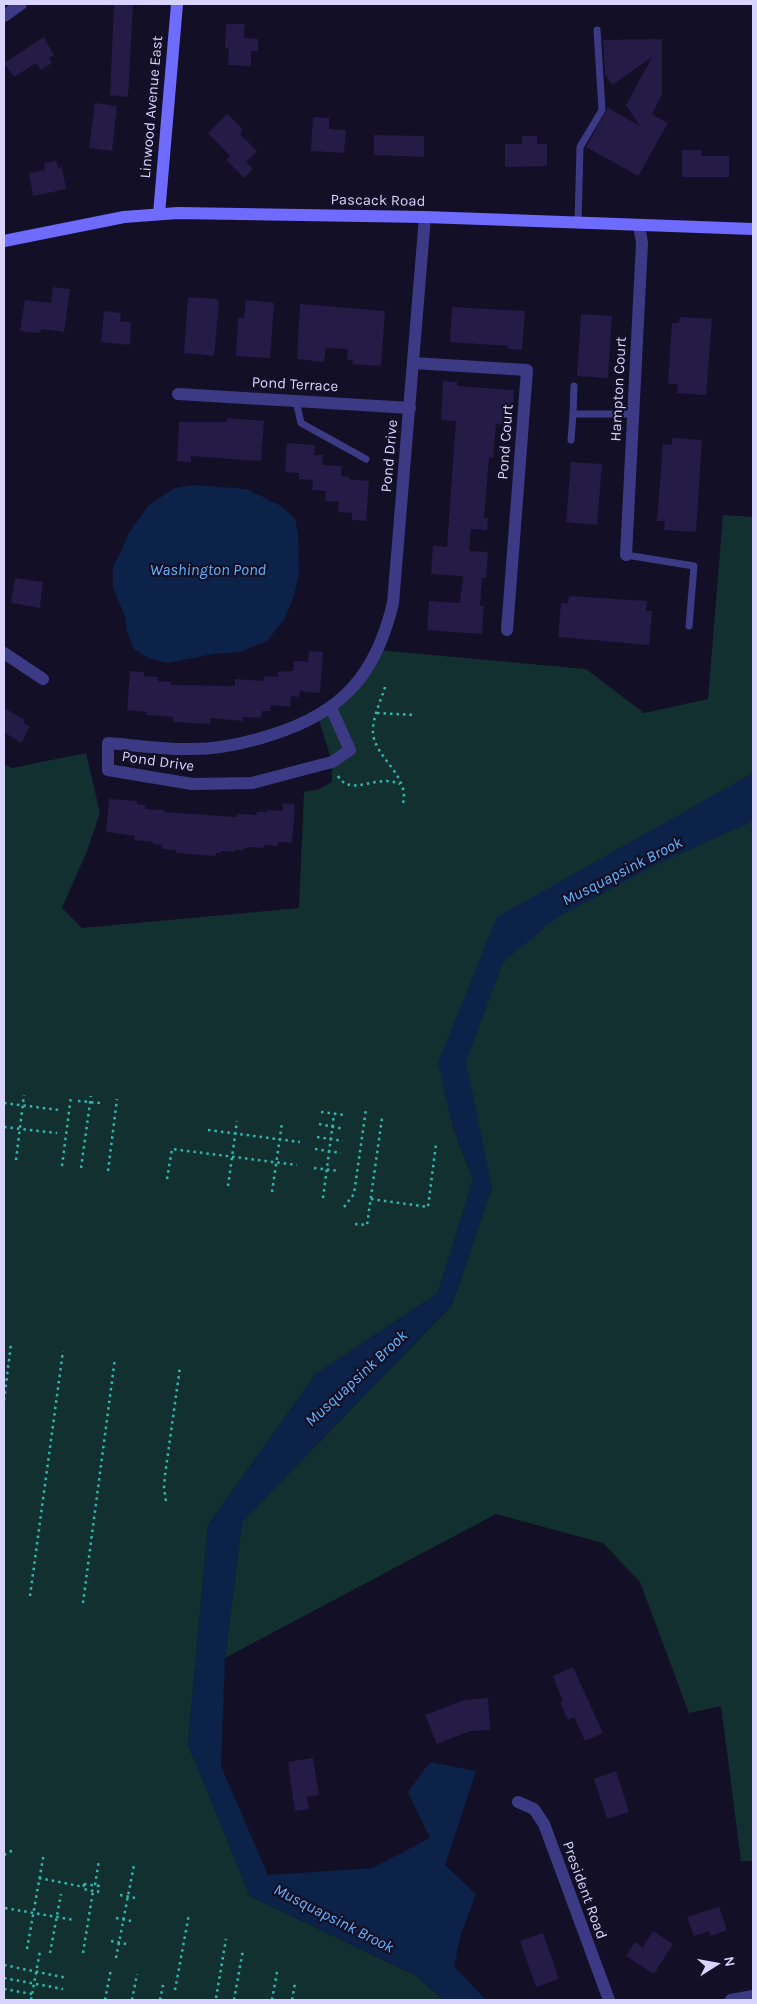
<svg xmlns="http://www.w3.org/2000/svg" width="757" height="2004" viewBox="0 0 757 2004" font-family="Karla,sans-serif">
  <rect width="100%" height="100%" fill="#130f26"/>
  <path fill="#12302f" d="M723 515 753 517V1861H741L721 1706 689 1713 640 1582 603 1543 496 1514 225 1658 242 1522 452 1305 492 1187 451 1121 473 1180 438 1293 316 1374 208 1525 188 1744 250 1896 417 1976 443 2000H4V764L12 768 86 753 100 813 87 851 62 908 82 928 299 908 304 792 319 789 332 782V762L318 717 378 650 586 669 644 713 708 699Z"/>
  <g fill="#0c2248">
    <path d="M194 485 247 489 281 506 295 518 298 534 299 573 294 596 285 618 267 641 240 652 213 654 168 663 148 658 134 649 127 632 125 617 113 587V568L130 531 149 505 175 488Z"/>
    <path d="M753 773V821L658 864 556 918 503 962 466 1062 492 1187 452 1305 242 1522 225 1658 221 1766 268 1875 372 1868 430 1838 408 1792 430 1762 476 1771 445 1865 476 1894 461 1934 454 1966 486 2000H443L417 1976 250 1896 188 1744 208 1525 316 1374 438 1293 473 1180 450 1117 438 1062 497 917Z"/>
  </g>
  <g fill="#241b47">
    <path d="M114 4H133L128 97 110 95Z"/>
    <path d="M226 24H245L244 38 258 39V51H251V66L228 65 229 48H225Z"/>
    <path d="M44 37 54 55 49 58 52 63 41 70 36 63 14 77 4 63Z"/>
    <path d="M662 39V95L652 114 668 123 638 176 586 147 608 108 640 126 626 105 652 57 612 85 605 74 603 40Z"/>
    <path d="M95 103 117 106 112 151 89 148Z"/>
    <path d="M227 114 243 129 240 134 257 151 246 162 253 169 244 178 226 160 230 156 208 133Z"/>
    <path d="M313 117 329 118V129L346 130 344 153 311 151Z"/>
    <path d="M374 135 424 136V157L374 155Z"/>
    <path d="M522 136H537V144H547V166L505 167V144H522Z"/>
    <path d="M682 150H701V156H729V177H682Z"/>
    <path d="M56 161 58 168 62 167 66 189 33 196 29 173 45 170 44 163Z"/>
    <path d="M53 287 70 289 64 332 41 329 40 333 20 331 25 300 51 303Z"/>
    <path d="M188 297 217 299 219 303 214 356 184 353Z"/>
    <path d="M246 300 274 303 270 358 236 356 238 318H244Z"/>
    <path d="M300 304 385 311 381 366 352 364 353 360H347L348 349 326 348 324 362 297 359Z"/>
    <path d="M452 307 525 311 522 350 507 349 508 346 450 342Z"/>
    <path d="M104 311 121 313 120 322H131L130 345 101 342Z"/>
    <path d="M581 314 612 316 608 378 577 376Z"/>
    <path d="M680 317 712 319 706 395 677 393 678 384H668L672 323H679Z"/>
    <path d="M443 381 457 382V386L514 390 512 425 496 424 493 458 489 457 484 518H488L487 530 471 529 469 551 488 552 486 578H482L480 606H484L482 634 427 630 429 601 460 603 463 576 431 574 433 546 447 547 456 421 441 420Z"/>
    <path d="M227 418 264 421 261 461 191 456V462L177 461 179 422H227Z"/>
    <path d="M672 438 702 440 696 532 664 530 665 521H657L663 444 672 445Z"/>
    <path d="M287 443 315 445 314 455H323L322 465 342 466 341 476 349 477V479L369 481 366 521 352 520V513L338 512 339 502 325 501 326 491 312 490 313 480 299 479V473L285 472Z"/>
    <path d="M571 462 602 464 597 525 566 522Z"/>
    <path d="M15 578 43 582 40 608 11 603Z"/>
    <path d="M569 596 647 601 646 611H652L649 645 558 637 561 603H568Z"/>
    <path d="M309 651 323 652 320 693 300 691 299 697 291 696 290 707 271 705 270 711H262L261 718 243 717V721L210 718V724L190 723 173 722V717L146 715V712L127 710 130 671 144 672V676L158 677V681L171 682V685L235 686V679L264 681V676L278 677V672L293 671 294 661 308 662Z"/>
    <path d="M4 708 25 720 23 723 30 727 21 743 4 732Z"/>
    <path d="M109 799 137 801V804L145 805V809L164 810 163 812 237 817V814L256 815 257 812H267V810L283 811V803L295 804 292 843 278 842V846L264 845V848L250 847 244 848V850H235V852L221 851V853H216V856L176 853V850L162 849V845L153 844V842L134 840 135 836 106 832Z"/>
    <path d="M573 1667 603 1733 585 1741 574 1717 568 1720 560 1702 563 1701 553 1676Z"/>
    <path d="M488 1698 490 1730 470 1731 437 1744 425 1715 464 1700Z"/>
    <path d="M313 1758 319 1795 307 1797 309 1809 295 1811 288 1762Z"/>
    <path d="M616 1771 629 1812 607 1819 594 1779Z"/>
    <path d="M719 1907 727 1930 711 1936 709 1931 694 1936 687 1917Z"/>
    <path d="M653 1931 673 1944 654 1974 626 1956 635 1942 643 1947Z"/>
    <path d="M543 1933 559 1979 536 1987 520 1941Z"/>
  </g>
  <g fill="none" stroke-linecap="round" stroke-linejoin="round">
    <g stroke="#2fb8b0" stroke-width="2.5" stroke-dasharray="2.5 4" stroke-linecap="butt">
      <path d="M385 687C381 701 372 718 373 733 375 758 410 776 403 803"/>
      <path d="M377 713 415 715"/>
      <path d="M338 776C351 798 376 773 400 784"/>
      <path d="M78 1101 100 1103"/>
      <path d="M4 1103 59 1110"/>
      <path d="M321 1112 345 1115"/>
      <path d="M319 1124 344 1129"/>
      <path d="M4 1127 57 1133"/>
      <path d="M208 1130 300 1142"/>
      <path d="M317 1137 343 1141"/>
      <path d="M315 1149 341 1153"/>
      <path d="M16 1160 24 1095"/>
      <path d="M62 1166 71 1096"/>
      <path d="M81 1168 91 1096"/>
      <path d="M314 1168 339 1171"/>
      <path d="M108 1171 117 1099"/>
      <path d="M167 1179 172 1149 297 1165"/>
      <path d="M228 1186 237 1121"/>
      <path d="M272 1192 282 1123"/>
      <path d="M323 1198 334 1114"/>
      <path d="M371 1199 428 1207 436 1144"/>
      <path d="M344 1207 354 1194 366 1109"/>
      <path d="M355 1224 367 1225 382 1118"/>
      <path d="M4 1400 11 1344"/>
      <path d="M166 1501 164 1488 165 1475 180 1367"/>
      <path d="M30 1596 63 1351"/>
      <path d="M83 1603 115 1358"/>
      <path d="M4 1855 15 1849"/>
      <path d="M39 1878 84 1887"/>
      <path d="M84 1884 99 1886 98 1892 83 1889Z"/>
      <path d="M95 1885 99 1860"/>
      <path d="M120 1895 135 1898"/>
      <path d="M5 1908 74 1920"/>
      <path d="M116 1918 131 1921"/>
      <path d="M111 1941 126 1944"/>
      <path d="M27 1949 44 1853"/>
      <path d="M50 1953 61 1894"/>
      <path d="M83 1953 93 1891"/>
      <path d="M116 1958 134 1865"/>
      <path d="M4 1965 67 1978"/>
      <path d="M4 1978 63 1989"/>
      <path d="M4 1989 32 1994"/>
      <path d="M175 1990 189 1914"/>
      <path d="M216 1998 226 1939"/>
      <path d="M4 2000H6"/>
      <path d="M31 2000 40 1951"/>
      <path d="M105 2000 111 1969"/>
      <path d="M132 2000 137 1974"/>
      <path d="M160 2000 163 1985"/>
      <path d="M234 2000 243 1950"/>
      <path d="M272 2000 277 1972"/>
      <path d="M292 2000 295 1983"/>
    </g>
    <g stroke="#3d3a85" stroke-width="7">
      <path d="M578 223 580 147 602 110 597 30"/>
      <path d="M574 386 573 414H633"/>
      <path d="M296 401 301 423 366 459"/>
      <path d="M571 440 573 414"/>
      <path d="M626 555 694 566 689 626"/>
    </g>
    <g stroke="#3d3a85" stroke-width="12">
      <path d="M4 16 21 4"/>
      <path d="M413 363 527 370 507 630"/>
      <path d="M178 394 410 408"/>
      <path d="M626 555 642 243 639 225"/>
      <path d="M4 653 43 679"/>
      <path d="M331 708 350 750 332 762 252 783 192 784 108 770V743C136 745 164 750 192 749 219 749 246 743 271 735 342 713 376 675 393 603L425 217"/>
      <path d="M518 1802 534 1809 544 1824 609 2000"/>
      <path d="M731 2000 753 1996"/>
    </g>
    <g stroke="#6f6bff" stroke-width="12">
      <path d="M159 214 177 4"/>
      <path d="M4 241 124 217 178 213 425 217 753 229"/>
    </g>
  </g>
  <g text-anchor="middle" dominant-baseline="central" stroke-width="4.5" stroke-linejoin="round" paint-order="stroke">
    <g font-size="15" fill="#d9d4ff" stroke="#130f26">
      <text transform="translate(151 107) rotate(-85)">Linwood Avenue East</text>
      <text transform="translate(378 200) rotate(1)">Pascack Road</text>
      <text transform="translate(295 384) rotate(3)">Pond Terrace</text>
      <text transform="translate(618 389) rotate(-87)">Hampton Court</text>
      <text transform="translate(505 442) rotate(-86)">Pond Court</text>
      <text transform="translate(389 456) rotate(-85)">Pond Drive</text>
      <text transform="translate(158 761) rotate(8)">Pond Drive</text>
      <text transform="translate(585 1890) rotate(70)">President Road</text>
    </g>
    <g font-size="16" font-style="italic" fill="#62b6ff" stroke="#130f26">
      <text x="208" y="569">Washington Pond</text>
      <text transform="translate(622 871) rotate(-27)">Musquapsink Brook</text>
      <text transform="translate(356 1378) rotate(-43)">Musquapsink Brook</text>
      <text transform="translate(334 1918) rotate(27)">Musquapsink Brook</text>
    </g>
  </g>
  <rect width="757" height="2004" fill="none" stroke="#d9d4ff" stroke-width="10"/>
  <g transform="translate(717 1964) rotate(79)" stroke="#130f26" stroke-width="4" paint-order="stroke">
  <path d="M0-4L9 19L0 12L-9 19Z" fill="#d9d4ff"/>
  <text y="-8" font-size="14" font-weight="bold" text-anchor="middle" fill="#d9d4ff">N</text>
  </g>
</svg>
